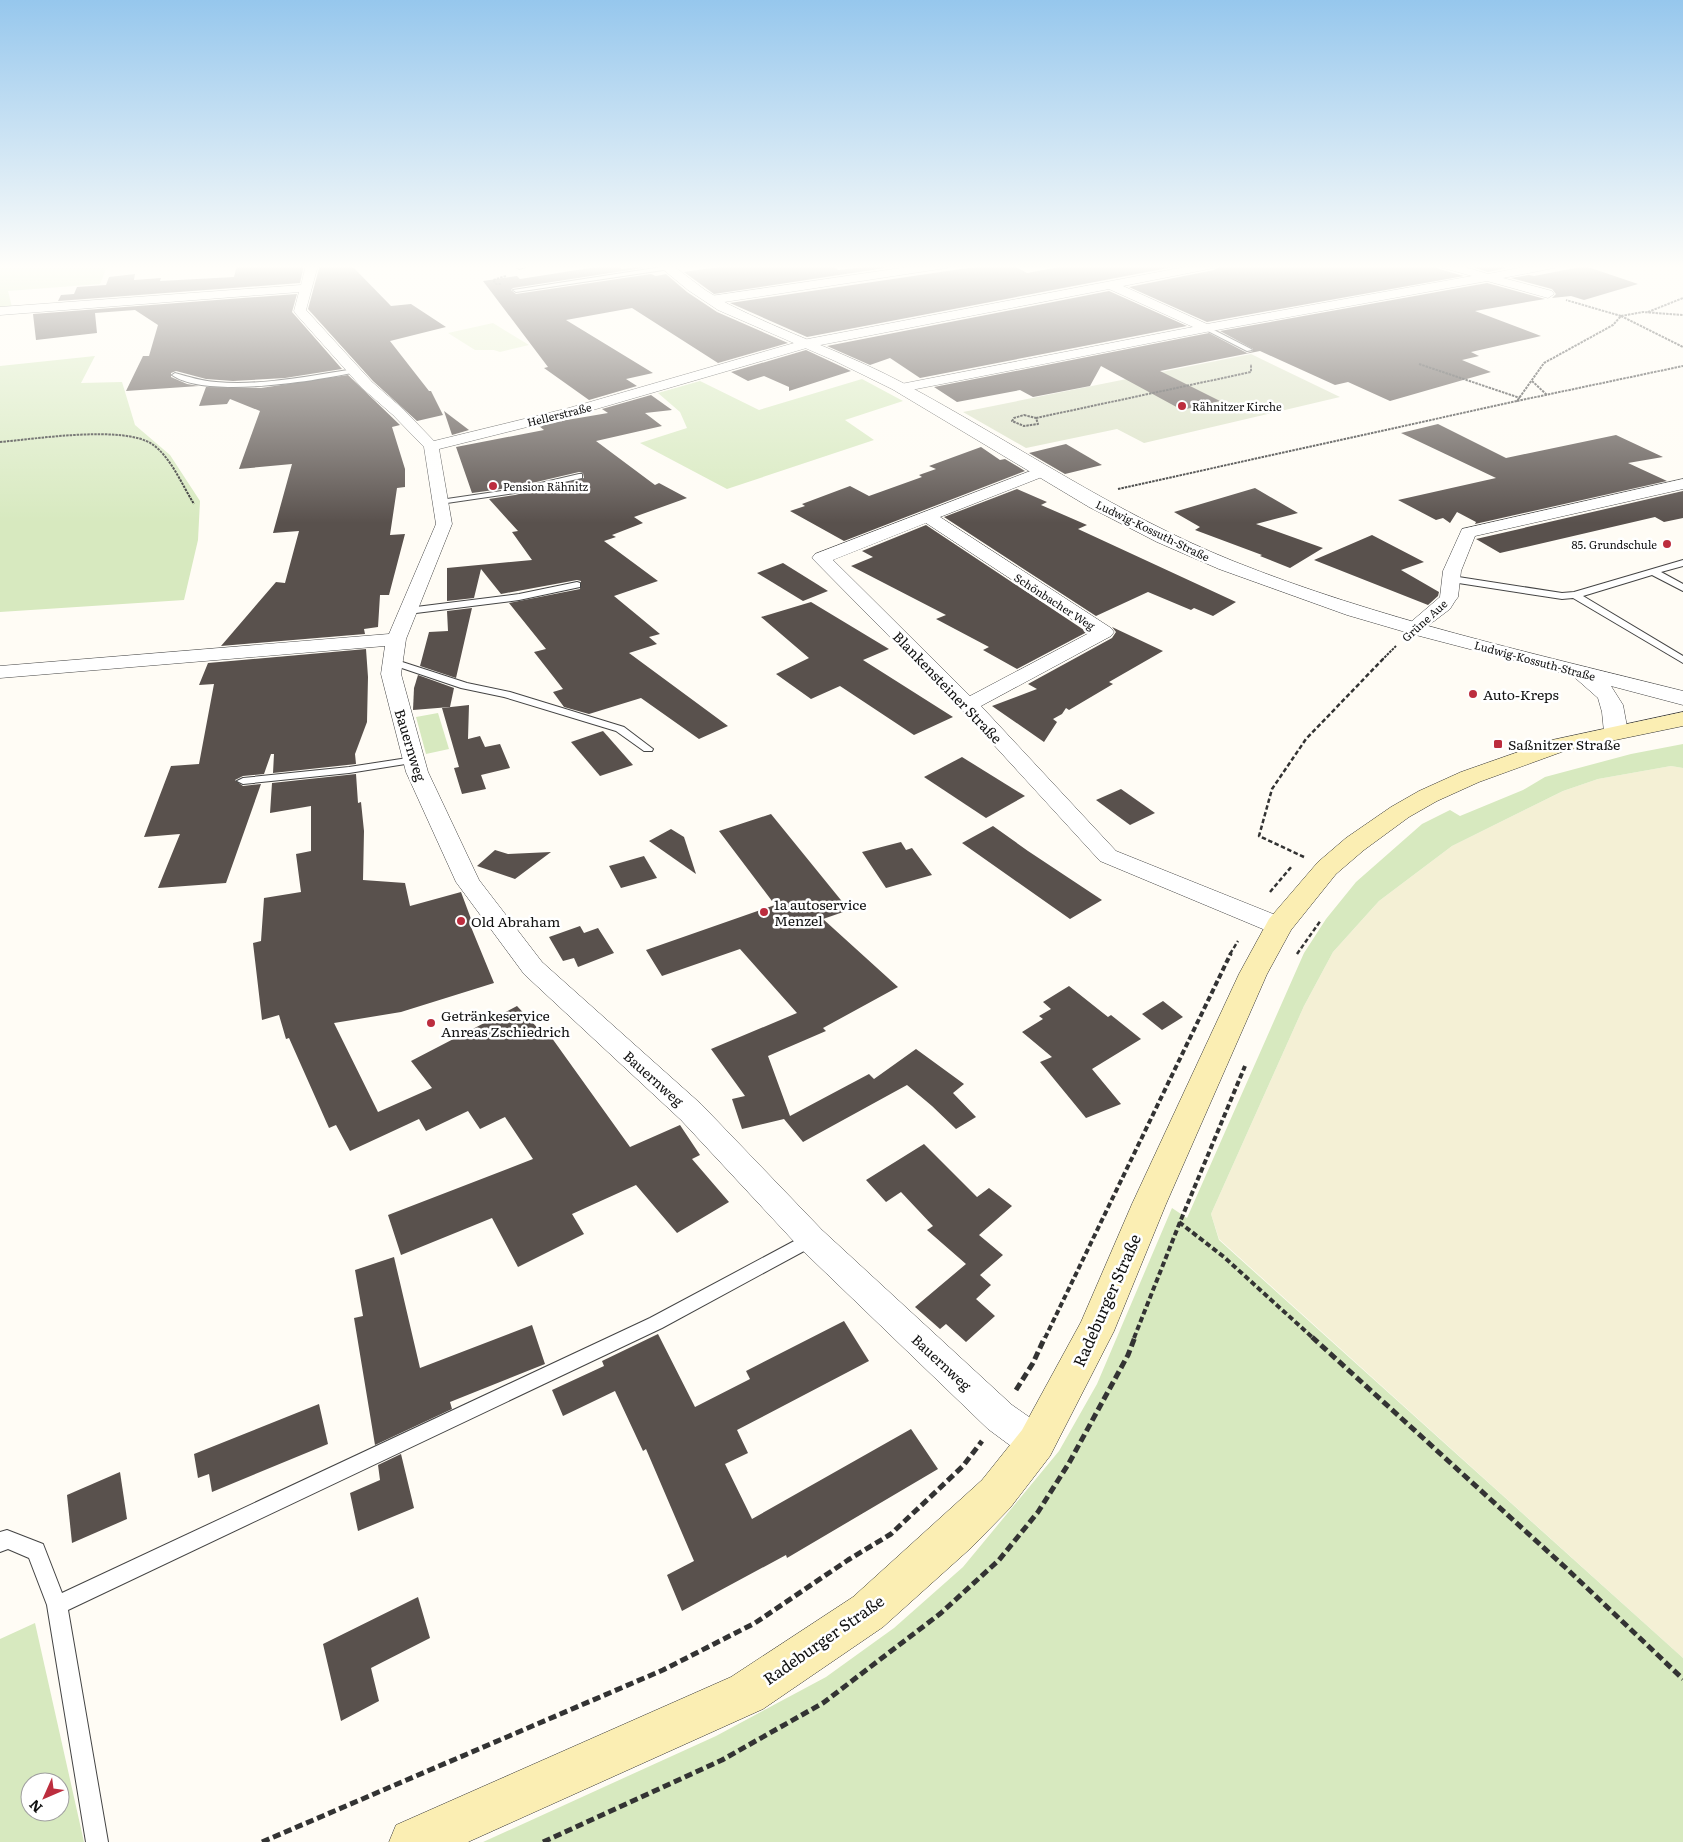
<svg xmlns="http://www.w3.org/2000/svg" width="1683" height="1842" viewBox="0 0 1683 1842" font-family="Literata,serif">
  <rect width="100%" height="100%" fill="#fffcf5"/>
  <path fill="#f4f0d5" d="M1671 766 1683 768V1658L1219 1239 1211 1214 1304 1006 1333 952 1379 901 1452 846 1563 791 1598 779Z"/>
  <g fill="#d7e9bf" fill-rule="evenodd">
    <path d="M0 265H134L107 267 100 284 8 291 13 311 0 312Z"/>
    <path d="M95 356 81 383 122 382 135 425 170 455 200 501 198 540 184 600 0 612V366Z"/>
    <path d="M862 379 903 401 845 420 874 440 727 489 640 443 687 428 680 412 658 393 700 381 759 410Z"/>
    <path d="M438 713 449 749 426 754 416 717Z"/>
    <path d="M1683 744V768L1671 766 1598 779 1563 791 1452 846 1379 901 1333 952 1304 1006 1211 1214 1219 1240 1683 1658V1842H483L716 1736 826 1677 894 1628 963 1567 1059 1451 1097 1384 1172 1208 1187 1218 1304 953 1326 919 1356 882 1422 824 1450 810 1460 816 1523 790 1545 777 1631 754Z"/>
    <path d="M35 1623 84 1842H0V1639ZM30 1782H60V1812H30Z"/>
  </g>
  <path fill="#dae1c5" d="M1251 354 1340 397 1144 443 1117 429 1026 448 963 412Z"/>
  <path fill="#e7f0d0" d="M493 323 529 345 500 352 494 350H475L448 333Z"/>
  <g fill="#59514d">
    <path d="M237 265H304L300 283 58 301 61 295 74 294 77 287 106 285 109 277 135 274 134 280 161 278 160 281 234 277Z"/>
    <path d="M320 265H351L391 306 411 304 446 327 390 341 429 391H431L443 415 417 421 373 381 308 309Z"/>
    <path d="M609 265H617L622 269 641 266 643 268 513 288 511 290 516 294 651 274 656 276 666 274 687 292 717 312 788 343 718 363 632 308 566 320 653 373 626 379 637 386 589 400 544 368 548 367 483 281 517 276 520 279Z"/>
    <path d="M733 265H832L838 270 880 265 885 268 714 294 684 272Z"/>
    <path d="M988 265H1013L1027 273 1070 265H1184L807 337 730 303Z"/>
    <path d="M1222 265H1436L1439 269 1464 276 1207 322 1129 287 1214 270Z"/>
    <path d="M1465 265H1496L1507 268 1488 272Z"/>
    <path d="M1585 266 1638 284 1584 300 1571 296 1552 298 1556 294 1552 289 1511 278 1529 275 1534 276Z"/>
    <path d="M1487 283 1545 299 1475 311 1541 336 1471 352 1479 356 1462 360 1491 372 1390 401 1348 382 1335 385 1260 351 1160 371 1220 401 1182 410 1101 366 1090 386 1033 397 1020 390 957 402 934 387 1209 333 1247 353 1253 351V349L1220 331Z"/>
    <path d="M1109 291 1187 326 920 378 890 358 870 365 827 346Z"/>
    <path d="M297 294 292 312 342 369 285 378 233 381 206 379 176 371 171 373V377L187 384 199 386 126 391 143 356H149L158 325 135 310 95 313 97 333 36 340 33 314Z"/>
    <path d="M806 350 851 371 789 391V387L764 376 748 381 731 372Z"/>
    <path d="M348 375 400 425 392 427 405 469V487L397 488 390 535 405 534 389 595H380L378 627 364 629 365 634 221 646 276 582 285 583 299 531 273 533 292 464 239 469 260 411 230 399 227 404 199 406 206 387 261 388Z"/>
    <path d="M651 395 672 410 645 413 662 426 596 441 655 485 659 483 687 498 634 517 643 523 612 535 616 537 604 541 658 581 614 596 660 634 649 637 657 644 629 653 728 726 699 739 641 698 589 714 564 707 553 692 563 689 534 652 546 649 509 603 580 589 581 581 577 580 501 594 481 569 474 598 447 601V568L532 560 512 532 518 531 489 499 515 495 584 478 583 473 579 472 515 487 472 493 456 447 544 430 539 426 561 421 608 413 602 409Z"/>
    <path d="M444 411 469 430 452 435Z"/>
    <path d="M1438 424 1506 458 1616 435 1663 457 1628 463 1667 481 1475 524 1476 522 1457 512 1450 523 1443 518 1436 520 1398 500 1496 478 1401 433Z"/>
    <path d="M1066 444 1102 465 1065 474 1029 453Z"/>
    <path d="M981 447 1000 460 1005 459 1025 471 844 541 790 511 805 506 802 504 850 486 869 496 922 477 919 475 936 469 929 466Z"/>
    <path d="M1255 488 1298 513 1256 524 1323 548 1290 568 1260 556 1262 555 1195 530 1200 527 1174 512Z"/>
    <path d="M1017 489 1047 502 1041 505 1087 525 1078 529 1236 602 1213 616 1194 608 1191 610 1148 592 1096 616 944 517Z"/>
    <path d="M1683 491V518L1664 522 1655 517 1500 553 1476 539Z"/>
    <path d="M926 525 1087 632 1017 669 983 650 989 647 936 619 946 615 851 566 873 557 862 551Z"/>
    <path d="M1372 535 1424 562 1401 570 1439 592 1438 596 1428 605 1314 560Z"/>
    <path d="M783 563 828 591 803 601 757 573Z"/>
    <path d="M811 602 889 649 863 660 953 717 914 735 840 686 811 699 776 674 809 658 761 617Z"/>
    <path d="M472 608 456 678 420 666 429 632 448 631 447 611Z"/>
    <path d="M1112 627 1163 651 1109 682 1113 684 1069 710 1066 708 1062 714 1053 719 1057 722 1044 742 992 706 1037 689 1028 684 1112 638 1116 632Z"/>
    <path d="M366 649 368 677 367 722 355 754 356 764 273 773 274 754H271L264 774 243 776 235 780 243 786 261 784 226 883 158 888 180 834 144 837 171 766 199 764 214 684 199 685 208 663Z"/>
    <path d="M418 675 454 688 450 707 413 710 414 688Z"/>
    <path d="M469 705 468 739 480 736 485 747 500 744 510 768 481 775 486 789 462 794 454 768 459 767 442 708Z"/>
    <path d="M603 731 633 765 600 776 571 742Z"/>
    <path d="M962 757 1025 796 986 818 924 777Z"/>
    <path d="M356 774 358 803 361 802 364 831 363 880 405 883 410 906 461 892 474 927H471L494 983 401 1012 334 1023 378 1112 432 1088 411 1061 517 1006 545 1036 549 1034 630 1147 680 1125 700 1155 692 1159 729 1202 677 1233 636 1185 572 1214 584 1234 518 1267 492 1218 401 1255 388 1215 533 1159 505 1117 480 1129 468 1111 426 1131 419 1119 350 1151 336 1125 329 1128 289 1038 286 1039 279 1015 262 1020 253 943 261 941 264 898 301 892 296 854 311 851V806L270 813 272 783Z"/>
    <path d="M1121 789 1155 813 1130 825 1096 800Z"/>
    <path d="M771 814 849 910 823 919 898 987 823 1028 826 1031 768 1056 790 1116 869 1074 874 1079 916 1049 964 1084 953 1093 976 1117 956 1129 932 1106 907 1085 803 1142 784 1119 742 1129 732 1099 745 1096 711 1049 797 1013 740 949 662 976 646 950 775 905 719 831Z"/>
    <path d="M993 826 1028 851 1102 900 1070 919 962 843Z"/>
    <path d="M671 829 684 837 696 874 649 841Z"/>
    <path d="M901 842 906 850 912 848 932 875 886 888 862 852Z"/>
    <path d="M495 850 508 854 551 852 515 879 477 866Z"/>
    <path d="M644 856 657 878 621 888 609 866Z"/>
    <path d="M580 926 584 933 598 928 614 953 578 967 574 958 563 961 549 937Z"/>
    <path d="M1069 986 1108 1017 1111 1015 1141 1039 1092 1069 1121 1104 1086 1118 1040 1062 1052 1057 1022 1032 1043 1019 1039 1016 1051 1009 1043 1002Z"/>
    <path d="M1163 1001 1183 1017 1162 1030 1142 1014Z"/>
    <path d="M924 1144 977 1197 989 1188 1012 1206 979 1235 1003 1255 980 1275 991 1285 976 1299 995 1316 966 1342 946 1324 940 1329 915 1307 966 1264 927 1230 933 1226 901 1192 886 1202 866 1180Z"/>
    <path d="M394 1257 420 1368 532 1325 545 1364 450 1402 452 1409 375 1445 354 1318 363 1316 355 1270Z"/>
    <path d="M844 1321 869 1361 737 1430 748 1453 725 1464 752 1519 911 1429 938 1469 787 1558 786 1555 682 1611 667 1575 694 1561 646 1449 643 1451 615 1391 563 1416 552 1390 604 1366 602 1361 658 1334 695 1407 750 1379 746 1371Z"/>
    <path d="M319 1404 328 1444 212 1492 209 1474 198 1478 194 1454Z"/>
    <path d="M401 1454 414 1508 358 1531 350 1493 380 1480 378 1465Z"/>
    <path d="M120 1472 127 1519 72 1543 67 1495Z"/>
    <path d="M418 1597 430 1638 371 1668 379 1701 341 1721 323 1644Z"/>
  </g>
  <g fill="none" stroke-linecap="round" stroke-linejoin="round">
    <g stroke="#444" stroke-width="2">
      <g id="service">
        <path d="M531 265 519 269 516 267Z"/>
        <path d="M668 266 670 269 516 292 513 290Z"/>
        <path d="M1206 326 1251 349 1252 350 1247 351 1204 329 1203 328Z"/>
        <path d="M354 369 356 370V372C315 381 206 399 172 375L175 373C189 377 202 381 216 382 262 386 309 376 354 369Z"/>
        <path d="M579 474H582V478L515 493 440 504 436 502 440 500 515 489Z"/>
        <path d="M1683 560V566L1661 572 1683 584V591L1652 575 1583 596 1683 656V663L1573 598 1562 599 1452 582 1448 579 1452 576 1562 593 1574 592Z"/>
        <path d="M577 582 580 583V587L519 600 408 614 403 611 408 608 519 594Z"/>
        <path d="M393 659 467 683 510 692 624 727 653 749 652 751H644L616 731 504 697 461 688 390 664 388 662Z"/>
        <path d="M414 757 418 758 419 760 418 762 349 773 243 784 237 781 243 778 349 767Z"/>
        <path d="M811 1232 817 1234 819 1239 817 1244 662 1328 68 1610 108 1842H86L47 1605 29 1558 8 1549 0 1552V1532L7 1530 43 1544 62 1593 650 1318Z"/>
      </g>
    </g>
    <g stroke="#444" stroke-width="1">
      <g id="minor">
        <path d="M306 265H318L306 310 372 382 403 409 434 441 569 408 808 339 1195 265H1220L1214 268 1123 286 1207 324 1472 276 1440 267 1438 265H1458L1488 274 1534 265H1560L1554 268 1503 278 1552 291 1554 294 1548 298 1487 281 1206 332 901 392 894 388 901 384 1193 327 1109 289 810 347 579 414 439 449 452 524 406 639 401 674 428 772 479 880 542 962 701 1104 822 1230 1012 1405 1049 1431 1054 1443 1049 1455 1036 1460 1023 1455 988 1429 800 1248 681 1120 524 974 456 882 406 772 381 674 385 646 0 678V666L389 634 436 524 424 447 393 415 362 388 296 314 294 311 299 292 0 315V307L301 285Z"/>
        <path d="M921 265H952L946 268 711 304 705 300 711 296Z"/>
        <path d="M1041 467 1047 469 1049 472 1047 475 940 517 1111 628 1114 632 1111 636 981 706 1116 851 1288 920 1292 926 1288 932 1279 934 1270 932 1100 861 961 709 812 558 815 554ZM926 523 1091 632 970 696 833 560Z"/>
        <path d="M1683 479V489L1475 536 1461 571 1458 597 1455 601 1450 609 1421 631 1414 633 1407 631 1405 627 1440 597 1443 571 1462 529Z"/>
      </g>
    </g>
    <g stroke="#444" stroke-width="1">
      <path id="tertiary" d="M658 265H672L705 290 728 304C785 333 847 353 903 383 1015 443 1114 513 1233 561 1378 619 1532 653 1683 691V705L1611 686 1623 705 1628 732 1624 737 1616 739 1608 737 1604 732 1602 712 1598 698 1573 676 1412 634 1347 615 1219 569 1157 542 1089 507 892 389 835 361 718 310 688 290Z"/>
    </g>
    <g stroke="#333" stroke-width="1">
      <path id="secondary" d="M1683 712V726L1567 750 1479 782 1437 801 1409 817 1364 850 1336 874 1291 930 1267 974 1166 1204 1114 1331 1050 1456 1010 1508 972 1547 883 1627 763 1709 468 1842H389L396 1825 731 1677 853 1597 982 1480 1022 1430 1081 1322 1132 1204 1239 974 1269 919 1318 862 1346 838 1391 807 1419 791 1461 772 1552 740Z"/>
    </g>
    <g stroke="#333" stroke-width="2" stroke-dasharray="2.5 1" stroke-linecap="butt">
      <path d="M501 284H496L493 280 506 276"/>
      <path d="M1648 312 1683 298"/>
      <path d="M1621 316 1683 347"/>
      <path d="M1621 316 1643 312 1683 315"/>
      <path d="M1419 364 1520 398"/>
      <path d="M1532 381 1547 395"/>
      <path d="M1517 401 1683 366"/>
      <path d="M1024 415 1036 418 1038 424 1024 426 1012 421 1014 418Z"/>
      <path d="M1036 418 1251 372V364"/>
      <path d="M0 442C36 439 123 425 152 444 171 457 182 485 194 504"/>
      <path d="M1118 489 1517 401 1544 363 1613 325 1621 316 1566 300"/>
      <path d="M1382 660 1396 646"/>
    </g>
    <g stroke="#333" stroke-width="2.5" stroke-dasharray="4.5 2.5" stroke-linecap="butt">
      <path d="M1304 857 1259 836 1272 789 1306 739 1383 659"/>
      <path d="M1270 892 1292 866"/>
      <path d="M1230 954 1238 941"/>
      <path d="M1297 954 1321 920"/>
    </g>
    <g stroke="#333" stroke-width="4" stroke-dasharray="5.5 3" stroke-linecap="butt">
      <path d="M1179 1222 1224 1257 1313 1338"/>
      <path d="M1045 1338 1231 953"/>
      <path d="M1134 1338 1180 1222 1245 1066"/>
    </g>
    <g stroke="#333" stroke-width="5" stroke-dasharray="8 4" stroke-linecap="butt">
      <path d="M1312 1337 1566 1568 1683 1679"/>
      <path d="M1016 1390 1033 1363 1045 1337"/>
      <path d="M262 1842 663 1670 755 1623 848 1560 891 1534 963 1466 982 1441"/>
      <path d="M543 1842 722 1760 823 1703 941 1613 999 1560 1038 1512 1069 1463 1128 1355 1135 1337"/>
    </g>
    <use href="#service" fill="#fff" fill-rule="evenodd"/>
    <use href="#minor" fill="#fff" fill-rule="evenodd"/>
    <use href="#tertiary" fill="#fff" fill-rule="evenodd"/>
    <use href="#secondary" fill="#fbeeb3" fill-rule="evenodd"/>
  </g>
  <linearGradient id="sky" x2="0" y2="1"><stop stop-color="#96c7ed"/><stop offset="0.51" stop-color="#fffefa"/><stop offset="1" stop-color="#fffefa" stop-opacity="0"/></linearGradient>
  <rect width="1683" height="523" fill="url(#sky)"/>
  <g fill="#bc2d3e" stroke="#fff" stroke-width="2">
    <circle cx="1182" cy="406" r="5"/>
    <circle cx="493" cy="486" r="5"/>
    <circle cx="1667" cy="544" r="5"/>
    <circle cx="1473" cy="694" r="5"/>
    <rect x="1493" y="739" width="10" height="10" rx="2.5"/>
    <circle cx="764" cy="912" r="5"/>
    <circle cx="461" cy="921" r="5"/>
    <circle cx="431" cy="1023" r="5"/>
  </g>
  <g text-anchor="middle" dominant-baseline="central" stroke-width="5" stroke-linejoin="round" paint-order="stroke">
    <g font-size="11" fill="#111" stroke="#fff" text-anchor="start">
      <text x="1192" y="406">Rähnitzer Kirche</text>
      <text x="503" y="486">Pension Rähnitz</text>
      <text x="1657" y="544" text-anchor="end">85. Grundschule</text>
    </g>
    <g font-size="11" fill="#111" stroke="#fff">
      <text transform="translate(559 414) rotate(-14)">Hellerstraße</text>
      <text transform="translate(1153 530) rotate(26)">Ludwig-Kossuth-Straße</text>
      <text transform="translate(1055 601) rotate(33)">Schönbacher Weg</text>
      <text transform="translate(1424 620) rotate(-42)">Grüne Aue</text>
      <text transform="translate(1535 660) rotate(15)">Ludwig-Kossuth-Straße</text>
    </g>
    <g font-size="14" fill="#111" stroke="#fff">
      <text transform="translate(948 687) rotate(46)">Blankensteiner Straße</text>
      <text transform="translate(411 745) rotate(73)">Bauernweg</text>
      <text transform="translate(654 1078) rotate(42)">Bauernweg</text>
      <text transform="translate(942 1362) rotate(43)">Bauernweg</text>
    </g>
    <g font-size="14" fill="#111" stroke="#fff" text-anchor="start">
      <text x="1483" y="694">Auto-Kreps</text>
      <text x="1508" y="744">Saßnitzer Straße</text>
      <text x="774" y="904">1a autoservice<tspan x="774" dy="16">Menzel</tspan></text>
      <text x="471" y="921">Old Abraham</text>
      <text x="441" y="1015">Getränkeservice<tspan x="441" dy="16">Anreas Zschiedrich</tspan></text>
    </g>
    <g font-size="16" fill="#111" stroke="#fff">
      <text transform="translate(1106 1300) rotate(-66)">Radeburger Straße</text>
      <text transform="translate(823 1639) rotate(-35)">Radeburger Straße</text>
    </g>
  </g>
  <g transform="translate(45 1797) rotate(225)"><circle r="24" fill="#ffffff" stroke="#a0a0a0"/>
  <path d="M0-4L9 19L0 12L-9 19Z" fill="#bc2d3e"/>
  <text y="-8" font-size="14" font-weight="bold" text-anchor="middle" fill="#111111">N</text>
  </g>
</svg>
